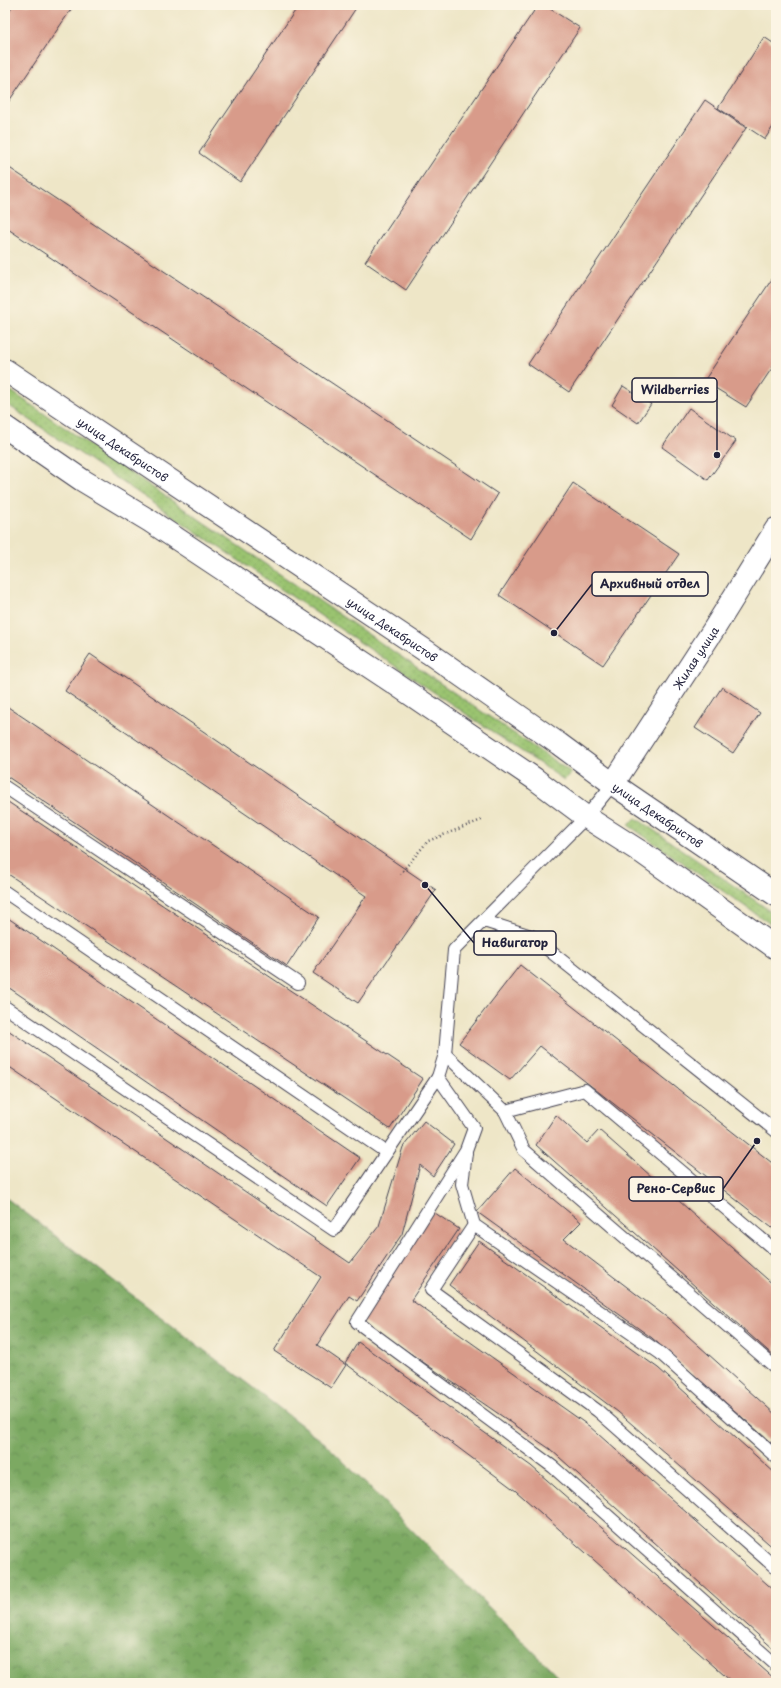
<svg xmlns="http://www.w3.org/2000/svg" width="781" height="1688" viewBox="0 0 781 1688" font-family="'Playpen Sans',sans-serif">
  <defs>
    <pattern id="green-dots" width="8" height="8" patternUnits="userSpaceOnUse"><rect width="8" height="8" fill="#9ac370"/><path d="M2 2h.1M6 6h.1" fill="none" stroke="#84a762" stroke-width="1.8" stroke-linecap="round"/></pattern>
    <pattern id="forest-crowns" width="20" height="18" patternUnits="userSpaceOnUse"><rect width="20" height="18" fill="#7ba962"/><path d="M2 6a3 3 0 1 1 6 0M12 15a3 3 0 1 1 6 0" fill="none" stroke="#648952"/></pattern>
  </defs>
  <rect width="100%" height="100%" fill="#fcf5e5"/>
  <filter id="ink" filterUnits="userSpaceOnUse"><feTurbulence type="fractalNoise" baseFrequency=".025" numOctaves="2"/><feDisplacementMap in="SourceGraphic" scale="8" xChannelSelector="R" yChannelSelector="G"/><feConvolveMatrix kernelMatrix="1 2 1 2 8 2 1 2 1" color-interpolation-filters="sRGB"/></filter>
  <filter id="wash" filterUnits="userSpaceOnUse"><feTurbulence type="fractalNoise" baseFrequency=".012" numOctaves="4" result="noise"/><feDisplacementMap in="SourceGraphic" scale="16" xChannelSelector="R" yChannelSelector="G"/><feGaussianBlur stdDeviation="0.9" result="paint"/><feColorMatrix in="noise" values="0 0 0 0 0 0 0 0 0 0 0 0 0 0 0 0 0 1.4 0 .05"/><feComposite in="paint" operator="in"/></filter>
  <g filter="url(#wash)">
    <rect width="100%" height="100%" fill="#eee6c7"/>
    <g fill="url(#green-dots)" stroke="#5e7256">
      <path d="M5 387 572 773 564 780 5 403Z"/>
      <path d="M636 818 776 915V928L628 825Z"/>
    </g>
    <path fill="url(#forest-crowns)" stroke="#4e664e" d="M5 1197 326 1444 565 1683H5Z"/>
    <g id="blocks">
      <g fill="#d89b8a">
        <path d="M13 5H74L7 104 5 102V17Z"/>
        <path d="M299 5H358L240 182 199 153Z"/>
        <path d="M538 5H544L580 28 406 290 365 262Z"/>
        <path d="M764 37 776 45V122L765 139 718 108Z"/>
        <path d="M705 100 746 128 569 392 528 364Z"/>
        <path d="M5 165 498 494 471 539 5 227Z"/>
        <path d="M776 273V362L746 407 704 381Z"/>
        <path d="M623 386 651 404 638 423 612 405Z"/>
        <path d="M689 408 736 441 708 480 662 447Z"/>
        <path d="M573 483 679 554 603 665 499 595Z"/>
        <path d="M90 654 436 890 358 1003 313 973 366 896 65 691Z"/>
        <path d="M722 687 760 713 733 753 695 728Z"/>
        <path d="M5 705 319 917 287 966 5 775Z"/>
        <path d="M5 800 423 1079 390 1129 5 872Z"/>
        <path d="M5 916 360 1158 327 1206 5 985Z"/>
        <path d="M520 965 776 1166V1231L540 1046 510 1080 459 1043Z"/>
        <path d="M5 1028 350 1263 379 1226 403 1147 424 1121 454 1144 433 1176 420 1165 402 1234 357 1301 349 1296 317 1345 346 1365 331 1388 274 1351 321 1277 5 1064Z"/>
        <path d="M556 1115 587 1143 599 1130 776 1287V1358L536 1145Z"/>
        <path d="M515 1168 581 1222 564 1239 669 1319 776 1415V1447L652 1338 477 1212Z"/>
        <path d="M432 1211 459 1229 411 1300 589 1426 776 1592V1651L550 1449 363 1321Z"/>
        <path d="M479 1241 658 1368 776 1474V1550L618 1412 449 1285Z"/>
        <path d="M358 1342 531 1466 776 1680V1683H733L516 1491 345 1363Z"/>
      </g>
    </g>
  </g>
  <g filter="url(#ink)">
    <use href="#blocks" fill-opacity="0" stroke="#413f50" stroke-width="1"/>
    <g fill="none" stroke-linecap="round" stroke-linejoin="round">
      <g stroke="#413f50" stroke-width="14">
        <g id="service">
          <path d="M613 784 586 817 454 950 445 1054 438 1077 474 1128 466 1150 357 1322 553 1467 776 1665"/>
          <path d="M5 787 298 983"/>
          <path d="M5 892 386 1152"/>
          <path d="M484 921 531 936 776 1131"/>
          <path d="M5 1007 334 1230 438 1077"/>
          <path d="M445 1054 505 1111 524 1150 776 1368"/>
          <path d="M505 1111 585 1090 776 1251"/>
          <path d="M466 1153 462 1184 474 1225 660 1353 776 1457"/>
          <path d="M474 1225 431 1290 598 1411 776 1568"/>
        </g>
      </g>
      <g stroke="#413f50" stroke-width="24">
        <g id="minor">
          <path id="s1" d="M613 784 714 629 776 529"/>
        </g>
      </g>
      <g stroke="#413f50" stroke-width="24">
        <g id="tertiary">
          <path id="s2" d="M5 370 429 653 559 744 613 784 776 895"/>
          <path d="M5 427 82 480 150 521 394 683 535 779 586 817 644 854 776 948"/>
        </g>
      </g>
      <path stroke="#413f50" stroke-width="2.5" stroke-dasharray="1 3" stroke-linecap="butt" d="M400 874 428 841 484 819"/>
      <use href="#service" stroke="#fff" stroke-width="12"/>
      <use href="#minor" stroke="#fff" stroke-width="22"/>
      <use href="#tertiary" stroke="#fff" stroke-width="22"/>
    </g>
  </g>
  <g text-anchor="middle" dominant-baseline="central" stroke-width="4" stroke-linejoin="round" paint-order="stroke">
    <g font-size="11" fill="#22223b" stroke="#fcf5e5">
      <text stroke="none"><textPath href="#s2" startOffset="142">улица Декабристов</textPath></text>
      <text stroke="none"><textPath href="#s2" startOffset="466">улица Декабристов</textPath></text>
      <text stroke="none"><textPath href="#s1" startOffset="151">Жилая улица</textPath></text>
      <text stroke="none"><textPath href="#s2" startOffset="790">улица Декабристов</textPath></text>
    </g>
  </g>
  <path fill="none" stroke="#22223b" stroke-width="1.5" d="M717 455L717 390M554 633L592 584M425 885L474 943M757 1141L723 1189"/>
  <g fill="#22223b" stroke="#fcf5e5" stroke-width="1.5">
    <circle cx="717" cy="455" r="4"/>
    <circle cx="554" cy="633" r="4"/>
    <circle cx="425" cy="885" r="4"/>
    <circle cx="757" cy="1141" r="4"/>
  </g>
  <g fill="#fcf5e5" stroke="#22223b" stroke-width="1.5">
    <rect x="632" y="378" width="85" height="24" rx="4"/>
    <rect x="592" y="572" width="116" height="24" rx="4"/>
    <rect x="474" y="931" width="82" height="24" rx="4"/>
    <rect x="629" y="1177" width="94" height="24" rx="4"/>
  </g>
  <g font-size="12" text-anchor="middle" font-weight="bold" fill="#22223b">
    <text x="675" y="394">Wildberries</text>
    <text x="650" y="588">Архивный отдел</text>
    <text x="515" y="947">Навигатор</text>
    <text x="676" y="1193">Рено-Сервис</text>
  </g>
  <rect width="781" height="1688" fill="none" stroke="#fcf5e5" stroke-width="20"/>
</svg>
